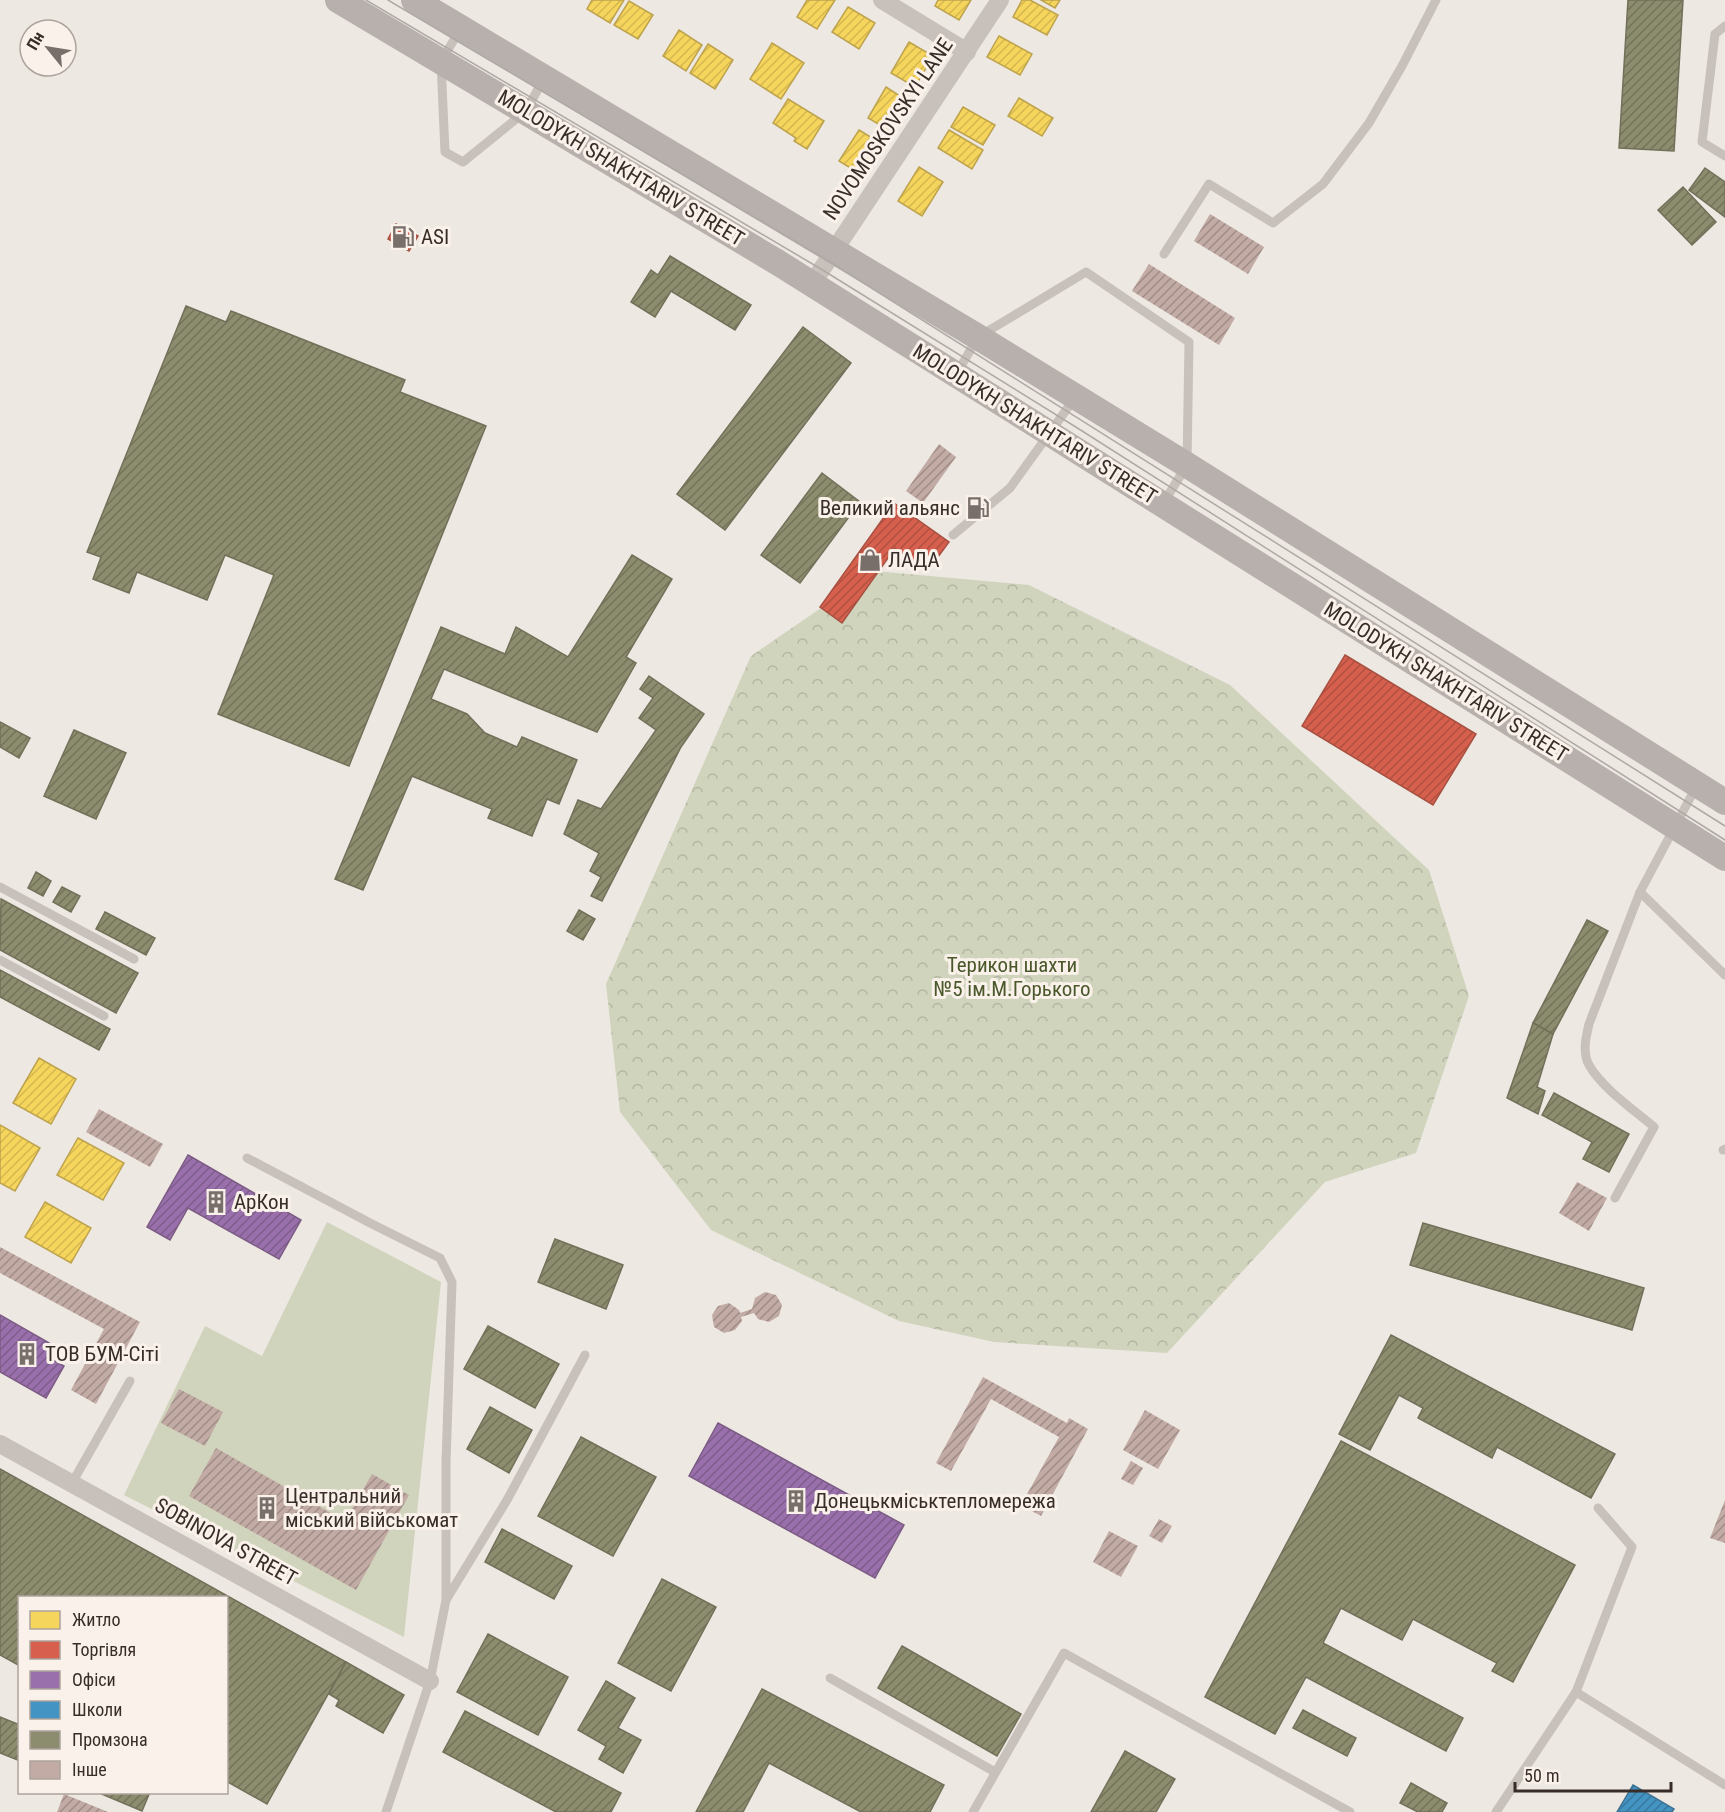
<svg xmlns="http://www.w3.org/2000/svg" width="1725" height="1812" viewBox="0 0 1725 1812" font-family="'Roboto Condensed',sans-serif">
  <defs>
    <pattern id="forest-crowns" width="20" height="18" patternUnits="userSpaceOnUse" patternTransform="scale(1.5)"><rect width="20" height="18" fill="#d0d4bc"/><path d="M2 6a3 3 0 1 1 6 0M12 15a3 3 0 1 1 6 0" fill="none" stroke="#b3b6a2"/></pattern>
    <pattern id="homes-hatch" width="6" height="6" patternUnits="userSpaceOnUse" patternTransform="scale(1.5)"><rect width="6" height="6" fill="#f6d55c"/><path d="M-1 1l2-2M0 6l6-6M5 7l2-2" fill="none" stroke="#d4b750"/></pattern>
    <pattern id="shops-hatch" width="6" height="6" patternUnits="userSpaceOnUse" patternTransform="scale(1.5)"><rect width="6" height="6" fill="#d6604d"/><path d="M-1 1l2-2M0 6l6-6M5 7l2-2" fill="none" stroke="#af5040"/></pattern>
    <pattern id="offices-hatch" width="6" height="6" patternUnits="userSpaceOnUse" patternTransform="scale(1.5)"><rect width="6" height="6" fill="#9970ab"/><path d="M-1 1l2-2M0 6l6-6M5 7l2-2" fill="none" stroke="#7e5c8b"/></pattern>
    <pattern id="schools-hatch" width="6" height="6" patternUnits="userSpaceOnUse" patternTransform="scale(1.5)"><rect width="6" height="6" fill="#4393c3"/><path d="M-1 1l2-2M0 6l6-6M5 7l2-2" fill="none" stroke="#39789e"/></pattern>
    <pattern id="industry-hatch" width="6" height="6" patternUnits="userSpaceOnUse" patternTransform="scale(1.5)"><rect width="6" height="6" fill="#8c8c6e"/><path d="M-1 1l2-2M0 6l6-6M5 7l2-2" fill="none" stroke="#73735a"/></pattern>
    <pattern id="building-hatch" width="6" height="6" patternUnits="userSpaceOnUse" patternTransform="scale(1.5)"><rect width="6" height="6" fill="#c2aba4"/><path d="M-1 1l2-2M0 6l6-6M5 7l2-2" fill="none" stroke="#9f8c86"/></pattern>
  </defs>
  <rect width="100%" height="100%" fill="#eee8e3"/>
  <path fill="#d0d4bc" d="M327 1222 441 1282 404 1637 124 1495 205 1326 262 1356Z"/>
  <path fill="url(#forest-crowns)" d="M875 571 1029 585 1230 685 1429 870 1469 996 1416 1153 1325 1182 1167 1353 994 1342 899 1321 711 1230 620 1112 606 984 751 656Z"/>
  <g fill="url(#homes-hatch)" stroke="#bda34d" stroke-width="1.5">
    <path d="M592 0H624L610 23 587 9Z"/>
    <path d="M807 0H835L817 29 797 17Z"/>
    <path d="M938 0H971L959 20 935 6Z"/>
    <path d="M1022 0H1030L1058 15 1047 35 1013 17Z"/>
    <path d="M1041 0H1060L1055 8Z"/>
    <path d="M629 1 653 15 638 39 614 25Z"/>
    <path d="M848 7 875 23 859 49 832 32Z"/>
    <path d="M679 30 702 45 686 71 663 56Z"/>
    <path d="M999 36 1032 54 1020 75 987 57Z"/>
    <path d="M909 42 933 56 915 87 891 73Z"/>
    <path d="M772 43 804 63 781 99 750 79Z"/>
    <path d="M708 44 733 60 715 89 690 73Z"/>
    <path d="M886 87 909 102 892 132 868 118Z"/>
    <path d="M1019 98 1053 118 1042 136 1008 116Z"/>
    <path d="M788 99 824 121 807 149 794 141 796 138 773 123Z"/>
    <path d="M963 107 995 125 983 145 951 127Z"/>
    <path d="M859 130 882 144 862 175 839 161Z"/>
    <path d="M949 130 983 150 972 169 938 148Z"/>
    <path d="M919 167 943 182 922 216 898 201Z"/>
    <path d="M39 1058 76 1079 51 1124 13 1103Z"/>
    <path d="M0 1125 40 1148 15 1191 0 1183Z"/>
    <path d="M78 1138 124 1163 103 1200 57 1175Z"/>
    <path d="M45 1202 91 1228 71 1263 25 1237Z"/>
  </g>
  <g fill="url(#shops-hatch)" stroke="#a75142" stroke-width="1.5">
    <path d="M396 224 418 236 409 251 388 239Z"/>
    <path d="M894 503 949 542 927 572 895 548 842 623 820 607Z"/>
    <path d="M1345 655 1476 734 1433 805 1302 726Z"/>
  </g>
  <g fill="url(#offices-hatch)" stroke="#7c5c84" stroke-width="1.5">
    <path d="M188 1155 301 1220 279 1259 188 1208 170 1240 147 1227Z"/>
    <path d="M0 1315 58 1348 51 1359 64 1366 46 1398 0 1372Z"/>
    <path d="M718 1423 904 1525 875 1578 689 1476Z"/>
  </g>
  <path fill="url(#schools-hatch)" stroke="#407495" stroke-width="1.5" d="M1633 1785 1674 1809 1672 1812H1617Z"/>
  <g fill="url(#industry-hatch)" stroke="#737059" stroke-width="1.5">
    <path d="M1628 0H1683L1674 151 1619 148Z"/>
    <path d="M1705 168 1725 182V217L1689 190Z"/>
    <path d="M1683 187 1716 222 1692 245 1658 210Z"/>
    <path d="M670 256 751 305 735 330 671 291 655 317 631 302 651 270 658 275Z"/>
    <path d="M186 306 226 322 231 311 405 380 400 392 486 426 349 766 218 714 274 575 225 555 207 600 137 572 129 593 93 579 101 557 87 552Z"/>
    <path d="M803 327 851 363 725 530 677 494Z"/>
    <path d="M822 473 860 502 800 583 761 555Z"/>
    <path d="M632 555 672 579 626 657 636 663 597 732 444 669 431 699 467 714 485 733 517 747 522 737 577 760 559 804 547 799 532 836 488 818 492 809 412 776 363 890 335 879 441 627 505 654 516 627 568 657Z"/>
    <path d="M649 676 704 714 681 747 602 901 591 896 601 877 590 871 599 853 564 834 578 800 601 809 656 730 639 718 653 698 640 689Z"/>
    <path d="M0 722 30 738 19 758 0 747Z"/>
    <path d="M74 730 126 753 96 819 44 796Z"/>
    <path d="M36 872 51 881 43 896 28 888Z"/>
    <path d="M62 887 80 896 71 912 53 902Z"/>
    <path d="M1 899 138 973 116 1013 0 950Z"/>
    <path d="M579 910 595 919 583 940 567 931Z"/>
    <path d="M105 912 155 938 146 955 96 929Z"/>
    <path d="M1587 920 1608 931 1553 1034 1533 1023Z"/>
    <path d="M0 970 110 1029 99 1050 0 997Z"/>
    <path d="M1533 1023 1553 1034 1537 1087 1545 1091 1538 1114 1507 1098Z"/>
    <path d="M1554 1093 1629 1134 1609 1172 1583 1159 1592 1142 1542 1115Z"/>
    <path d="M1423 1223 1644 1288 1632 1330 1410 1265Z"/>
    <path d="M555 1239 623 1265 606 1309 538 1282Z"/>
    <path d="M488 1326 559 1364 535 1408 464 1369Z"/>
    <path d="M1391 1335 1615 1454 1591 1498 1497 1447 1492 1458 1418 1418 1423 1408 1399 1395 1370 1450 1339 1434Z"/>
    <path d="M490 1407 532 1430 509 1473 467 1449Z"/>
    <path d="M581 1437 656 1477 613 1556 538 1516Z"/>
    <path d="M1341 1441 1575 1565 1513 1682 1492 1671 1497 1663 1413 1619 1402 1640 1341 1608 1323 1643 1463 1718 1446 1751 1306 1677 1275 1734 1205 1697Z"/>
    <path d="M0 1469 346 1662 267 1804 226 1781V1598H20V1666L0 1655Z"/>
    <path d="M502 1529 572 1566 554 1599 485 1562Z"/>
    <path d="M662 1579 716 1607 671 1691 618 1663Z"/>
    <path d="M488 1634 568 1677 538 1735 457 1692Z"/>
    <path d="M902 1646 1021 1714 997 1756 878 1688Z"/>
    <path d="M346 1662 404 1695 383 1733 336 1706 339 1700 329 1694Z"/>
    <path d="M606 1681 635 1698 618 1728 641 1740 623 1773 599 1759 606 1746 578 1730Z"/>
    <path d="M762 1689 944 1785 930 1812H861L769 1763 743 1812H696Z"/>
    <path d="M1303 1710 1356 1738 1347 1756 1293 1728Z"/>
    <path d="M465 1711 621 1793 611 1812H556L443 1752Z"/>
    <path d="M0 1717 20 1725V1761L0 1753Z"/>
    <path d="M1125 1751 1175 1779 1156 1812H1091Z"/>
    <path d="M1411 1783 1447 1803 1442 1812H1418L1400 1803Z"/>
    <path d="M97 1792H150L142 1811Z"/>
  </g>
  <g fill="url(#building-hatch)">
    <path d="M1210 214 1264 247 1248 274 1194 241Z"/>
    <path d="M1149 264 1235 318 1219 345 1132 291Z"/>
    <path d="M939 444 956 457 923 503 906 491Z"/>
    <path d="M99 1109 163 1144 150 1167 86 1132Z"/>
    <path d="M1577 1182 1607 1198 1589 1231 1559 1213Z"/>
    <path d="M0 1247 140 1322 96 1404 71 1390 104 1329 0 1273Z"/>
    <path d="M765 1292 776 1295 782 1305 779 1316 769 1322 758 1319 754 1313 741 1317 742 1321 735 1330 724 1333 714 1327 712 1315 718 1306 729 1303 739 1310 740 1313 752 1309 755 1298Z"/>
    <path d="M983 1377 1067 1423 1069 1418 1088 1429 1041 1516 1021 1505 1059 1437 991 1399 951 1471 936 1463Z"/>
    <path d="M179 1389 223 1412 205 1446 161 1423Z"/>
    <path d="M1145 1410 1180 1430 1158 1469 1123 1450Z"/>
    <path d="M216 1448 345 1521 372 1474 409 1495 356 1590 189 1496Z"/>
    <path d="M1131 1461 1143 1468 1133 1485 1121 1479Z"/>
    <path d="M1725 1500V1543L1710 1538Z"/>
    <path d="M1159 1519 1172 1526 1162 1543 1149 1536Z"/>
    <path d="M1109 1531 1138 1546 1121 1577 1093 1562Z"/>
    <path d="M64 1794 108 1812H57Z"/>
  </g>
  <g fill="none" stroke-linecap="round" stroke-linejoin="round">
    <g stroke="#c8c0bb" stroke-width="9">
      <path d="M1725 26 1715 34 1702 142 1725 156"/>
      <path d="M460 30 441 61 445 152 463 162 526 111 543 80"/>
      <path d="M1164 254 1209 184 1273 223 1323 184 1369 123 1402 66 1436 0"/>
      <path d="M957 373 978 337 1086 272 1189 342 1187 465 1164 502"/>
      <path d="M953 535 1010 488 1074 399"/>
      <path d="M1696 787 1640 892 1725 975"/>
      <path d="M0 887 134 959"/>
      <path d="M0 960 104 1016"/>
      <path d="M1723 1150 1725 1149"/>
      <path d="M247 1158 372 1224 440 1258 452 1282 446 1462V1600"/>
      <path d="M1615 1198 1654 1127C1634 1110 1602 1088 1589 1065 1582 1052 1586 1037 1589 1024L1640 892"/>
      <path d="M72 1483 130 1381"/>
      <path d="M830 1678 995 1772"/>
      <path d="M1576 1692 1725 1785"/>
      <path d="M386 1812 430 1681 446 1600 507 1500 585 1355"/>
      <path d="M973 1812 1064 1653 1350 1812"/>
      <path d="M1496 1812 1576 1692 1632 1547 1598 1508"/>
    </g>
    <g stroke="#c8c0bb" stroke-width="18">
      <path d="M882 0 967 52"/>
      <path d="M812 284 1000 0"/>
      <path d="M0 1444 430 1681"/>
    </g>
    <g stroke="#b8b0ac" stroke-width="26">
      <path d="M338 0 777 262 1725 858"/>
      <path d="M414 0 978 337 1187 465 1725 802"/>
    </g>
    <g stroke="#afa9a6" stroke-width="1.5">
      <path d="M366 0 821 269 1079 429 1725 840"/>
      <path d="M388 0 827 260 1725 826"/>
    </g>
  </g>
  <defs>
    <g id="fuel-bare" transform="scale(1.8)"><path d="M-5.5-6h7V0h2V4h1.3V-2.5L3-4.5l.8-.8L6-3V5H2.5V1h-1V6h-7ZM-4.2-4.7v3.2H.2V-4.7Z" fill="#786e6a" stroke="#faf2ea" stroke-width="2.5" paint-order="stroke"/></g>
    <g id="shop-bare" transform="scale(1.8)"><path d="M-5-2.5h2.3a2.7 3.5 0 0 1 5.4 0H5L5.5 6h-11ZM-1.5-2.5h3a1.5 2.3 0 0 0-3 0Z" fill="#786e6a" stroke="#faf2ea" stroke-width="2.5" paint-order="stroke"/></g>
    <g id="building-bare" transform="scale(1.8)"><path d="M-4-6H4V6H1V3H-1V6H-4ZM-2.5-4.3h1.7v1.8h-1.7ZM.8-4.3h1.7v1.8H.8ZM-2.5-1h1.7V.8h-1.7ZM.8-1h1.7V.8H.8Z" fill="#786e6a" stroke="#faf2ea" stroke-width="2.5" paint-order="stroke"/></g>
  </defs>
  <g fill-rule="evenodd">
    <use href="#fuel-bare" x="403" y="237"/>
    <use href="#fuel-bare" x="978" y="508"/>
    <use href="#shop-bare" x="870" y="560"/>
    <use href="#building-bare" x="216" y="1202"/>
    <use href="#building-bare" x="27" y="1354"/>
    <use href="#building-bare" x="796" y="1501"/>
    <use href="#building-bare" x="267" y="1508"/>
  </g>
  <g text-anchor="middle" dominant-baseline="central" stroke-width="6" stroke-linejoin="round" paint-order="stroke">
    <g font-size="21" fill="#392d29" stroke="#faf2ea">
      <text transform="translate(888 129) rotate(-56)">NOVOMOSKOVSKYI LANE</text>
      <text transform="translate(621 168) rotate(31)">MOLODYKH SHAKHTARIV STREET</text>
      <text transform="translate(1035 424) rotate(32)">MOLODYKH SHAKHTARIV STREET</text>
      <text transform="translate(1446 682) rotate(32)">MOLODYKH SHAKHTARIV STREET</text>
      <text transform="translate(226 1542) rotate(29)">SOBINOVA STREET</text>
    </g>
    <g font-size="21" fill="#392d29" stroke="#faf2ea" text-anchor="start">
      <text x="421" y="237">ASI</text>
      <text x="960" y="508" text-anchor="end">Великий альянс</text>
      <text x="888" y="560">ЛАДА</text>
      <text x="234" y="1202">АрКон</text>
      <text x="45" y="1354">ТОВ БУМ-Сіті</text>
      <text x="285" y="1496">Центральний<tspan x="285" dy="24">міський військомат</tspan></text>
      <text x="814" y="1501">Донецькміськтепломережа</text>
    </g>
    <g font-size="21" fill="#4a582c" stroke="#faf2ea">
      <text x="1012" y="965">Терикон шахти<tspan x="1012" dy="24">№5 ім.М.Горького</tspan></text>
    </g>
  </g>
  <rect x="18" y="1596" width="210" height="198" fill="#faf2ea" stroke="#ada39d" stroke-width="1.5"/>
  <rect x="30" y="1611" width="30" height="18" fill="#f6d55c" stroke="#ada39d" stroke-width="1.5"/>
  <text x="72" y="1626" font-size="18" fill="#392d29">Житло</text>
  <rect x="30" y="1641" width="30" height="18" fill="#d6604d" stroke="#ada39d" stroke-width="1.5"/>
  <text x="72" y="1656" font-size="18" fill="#392d29">Торгівля</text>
  <rect x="30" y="1671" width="30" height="18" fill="#9970ab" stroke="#ada39d" stroke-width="1.5"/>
  <text x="72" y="1686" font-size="18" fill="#392d29">Офіси</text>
  <rect x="30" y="1701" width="30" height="18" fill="#4393c3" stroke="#ada39d" stroke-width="1.5"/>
  <text x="72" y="1716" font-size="18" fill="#392d29">Школи</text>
  <rect x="30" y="1731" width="30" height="18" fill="#8c8c6e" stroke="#ada39d" stroke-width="1.5"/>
  <text x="72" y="1746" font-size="18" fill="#392d29">Промзона</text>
  <rect x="30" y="1761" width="30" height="18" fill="#c2aba4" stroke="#ada39d" stroke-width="1.5"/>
  <text x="72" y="1776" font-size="18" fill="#392d29">Інше</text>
  <g transform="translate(48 48) rotate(300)"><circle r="28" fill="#faf2ea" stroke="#ada39d" stroke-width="1.5"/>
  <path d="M0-4.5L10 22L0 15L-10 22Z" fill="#786e6a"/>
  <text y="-9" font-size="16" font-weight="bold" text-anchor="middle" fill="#392d29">Пн</text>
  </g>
  <path d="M1515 1782v9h156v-9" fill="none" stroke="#392d29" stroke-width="3"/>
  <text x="1524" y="1782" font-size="18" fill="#392d29" stroke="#faf2ea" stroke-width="4.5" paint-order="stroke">50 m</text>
</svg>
